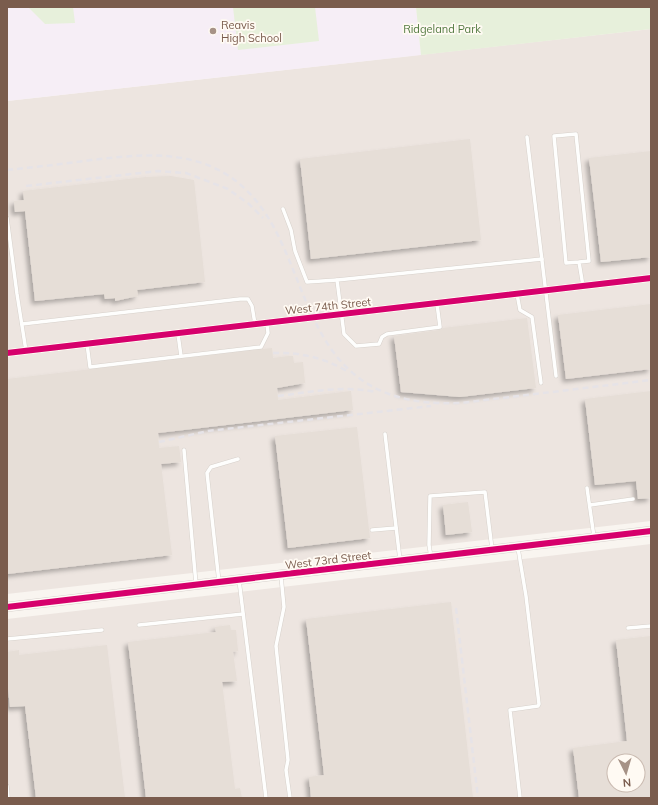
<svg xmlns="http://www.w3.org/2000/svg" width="658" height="805" viewBox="0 0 658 805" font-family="Mulish,sans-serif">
  <defs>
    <filter id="shadow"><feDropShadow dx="-3.5" dy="3.5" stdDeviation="2" flood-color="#0004"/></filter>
  </defs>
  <rect width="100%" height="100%" fill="#f9f5f0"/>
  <g fill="#ede5e0" fill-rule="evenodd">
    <path d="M651 29V521L7 594V101Z"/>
    <path d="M651 544V798H7V619ZM614 761H638V785H614Z"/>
  </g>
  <path fill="#f6eef6" d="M7 7H416L421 55 7 101Z"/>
  <g fill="#e7f0db">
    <path d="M28 7H73L75 23 45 24Z"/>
    <path d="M233 7H315L319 41 238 50Z"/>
    <path d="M416 7H651V29L421 55Z"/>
  </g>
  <g fill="#e6ded7" fill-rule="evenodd" filter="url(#shadow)">
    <path d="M470 139 481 240 311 259 300 159Z"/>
    <path d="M651 151V257L601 262 589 158Z"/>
    <path d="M171 176 194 180 205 282 137 290 138 296 115 301V298L105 299 104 294 35 301 25 211 15 212 14 201 24 200 23 191 146 177Z"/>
    <path d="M651 304V369L566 379 558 315Z"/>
    <path d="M527 318 536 388 460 397 401 392 394 336 440 330 443 328Z"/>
    <path d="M272 348 273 358 289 356H293L294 363 303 362 305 383 277 388 278 400 351 391 353 410 158 433 159 448 179 446 181 462 161 464 172 555 7 574V379Z"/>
    <path d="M651 391V498L638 499 636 481 595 485 585 399Z"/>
    <path d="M357 427 370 538 288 548 275 436Z"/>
    <path d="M468 502 472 532 446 535 443 505Z"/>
    <path d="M451 602 473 798H311L309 777 324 775 306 619Z"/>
    <path d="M230 625 231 630H236L238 651 233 652 237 681 222 682 235 789 240 788 242 798H146L128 642 216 632 215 627Z"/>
    <path d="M651 636V798H579L573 748 627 741 616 640ZM614 761H638V785H614Z"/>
    <path d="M107 645 125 798H36L25 706 10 707 7 680V652L19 650V655Z"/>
  </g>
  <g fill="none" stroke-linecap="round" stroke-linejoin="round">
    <g stroke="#d7d1cb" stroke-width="4.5">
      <g id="service">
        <path d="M527 137 556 376"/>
        <path d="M283 209 291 230 295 251 307 282 337 280"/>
        <path d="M7 218 17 294 26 351"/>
        <path d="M579 262 589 261 576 134 554 136 566 263 579 262 583 286"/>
        <path d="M517 294 520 310 532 317 541 383"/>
        <path d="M437 304 440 327 387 334 382 337 379 344 356 346 344 334 337 280 542 259"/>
        <path d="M22 324 240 299H248L252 306 255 324"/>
        <path d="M178 334 181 356"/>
        <path d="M87 344 90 367 261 347 268 333 267 323"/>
        <path d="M385 434 400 560"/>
        <path d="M184 450 196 584"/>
        <path d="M587 488 594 537"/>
        <path d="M590 505 633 499"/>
        <path d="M372 530 396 528"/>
        <path d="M518 548 526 596 539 704 538 706 510 710 520 798"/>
        <path d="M431 557 429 545 430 496 485 492 492 549"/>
        <path d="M281 576 284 607 276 646 288 760 286 770 290 798"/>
        <path d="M239 580 266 798"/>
        <path d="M219 582 207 473 211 467 238 459"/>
        <path d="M139 625 243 614"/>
        <path d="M628 628 651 626"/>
        <path d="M7 639 102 630"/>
        <path d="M7 786 8 798"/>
      </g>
    </g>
    <g stroke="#d7d1cb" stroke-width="8">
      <path id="minor" d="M7 353 651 278"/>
    </g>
    <g stroke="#d7d1cb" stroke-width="10">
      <path id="tertiary" d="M7 607 651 531"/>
    </g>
    <use href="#service" stroke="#fefefd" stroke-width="3.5"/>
    <use href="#minor" stroke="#fefefd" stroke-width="7"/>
    <use href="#tertiary" stroke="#fefefd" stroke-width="9"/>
    <g stroke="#e6e3e7" stroke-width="2.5" stroke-dasharray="6 4" stroke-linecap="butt">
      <path d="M7 170C35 167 63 164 91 160 129 156 165 151 202 163 333 208 264 412 461 403L651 380"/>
      <path d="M26 186 158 171 186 173 228 189 249 204 263 218"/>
      <path d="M273 353C300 352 324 358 347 371"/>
      <path d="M278 396C311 392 342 385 376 392"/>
      <path d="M159 442 208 431 431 406"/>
      <path d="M456 608 478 798"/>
    </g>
    <g stroke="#fffaf3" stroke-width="8">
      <g id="cycleway">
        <path d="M7 353 651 278"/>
        <path d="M7 607 651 531"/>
      </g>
    </g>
    <use href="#cycleway" stroke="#d6006c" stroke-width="6"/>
  </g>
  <circle fill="#a69286" stroke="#fffaf3" stroke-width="1.5" cx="213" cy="31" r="4"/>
  <g text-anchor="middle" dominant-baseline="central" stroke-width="3.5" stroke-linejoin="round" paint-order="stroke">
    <g font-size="11" fill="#7a5c4d" stroke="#fffaf3" text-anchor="start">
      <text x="221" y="25">Reavis<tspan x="221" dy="13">High School</tspan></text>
    </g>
    <g font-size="11" fill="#537a41" stroke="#fffaf3">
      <text x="442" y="29">Ridgeland Park</text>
    </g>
    <g font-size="11" fill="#7a5c4d" stroke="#fffaf3">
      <text transform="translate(328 306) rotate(-6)">West 74th Street</text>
      <text transform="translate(328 560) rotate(-7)">West 73rd Street</text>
    </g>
  </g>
  <rect width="658" height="805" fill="none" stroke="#7a5c4d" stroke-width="16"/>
  <g transform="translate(626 773) rotate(175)"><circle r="19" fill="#fffaf3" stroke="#cabbb1"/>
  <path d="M0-3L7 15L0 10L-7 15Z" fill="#a69286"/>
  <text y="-6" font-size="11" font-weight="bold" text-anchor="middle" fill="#7a5c4d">N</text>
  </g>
</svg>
